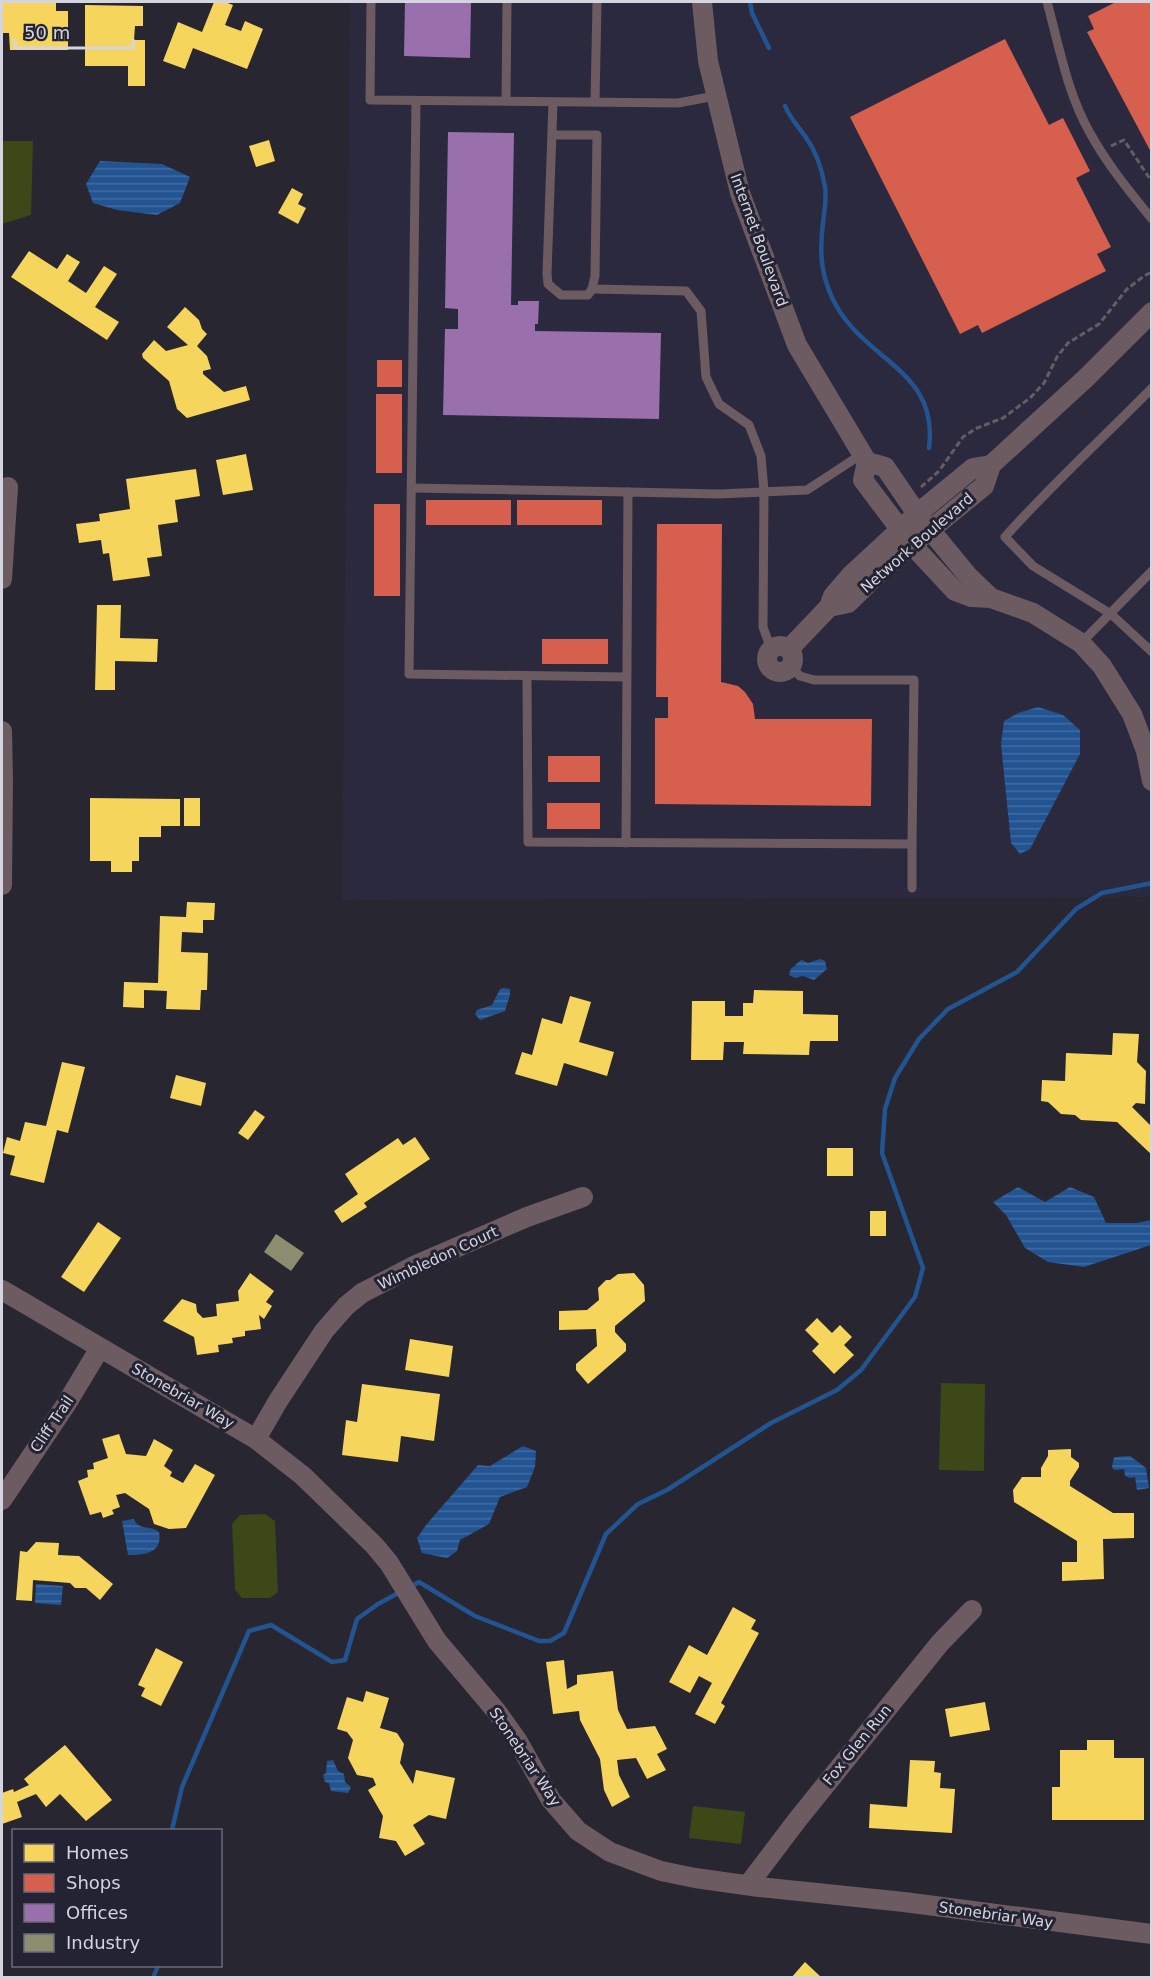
<svg xmlns="http://www.w3.org/2000/svg" width="1153" height="1979" viewBox="0 0 1153 1979" font-family="'DejaVu Sans',sans-serif">
  <defs>
    <pattern id="water-rules" width="6" height="5" patternUnits="userSpaceOnUse" patternTransform="scale(1.5)"><rect width="6" height="5" fill="#235492"/><path d="M0 2.5h6" fill="none" stroke="#426ca1"/></pattern>
  </defs>
  <rect width="100%" height="100%" fill="#282630"/>
  <path fill="#2b293e" d="M350 2H1151V897L342 900Z"/>
  <g fill="#3d4818">
    <path d="M2 141H33L31 215 2 224Z"/>
    <path d="M941 1383 985 1384 984 1471 939 1470Z"/>
    <path d="M265 1514 275 1521 278 1592 270 1598H242L235 1590 232 1524 240 1515Z"/>
    <path d="M693 1806 745 1812 741 1844 689 1838Z"/>
  </g>
  <g fill="url(#water-rules)">
    <path d="M100 161 162 164 190 177 180 203 157 215 117 210 93 203 86 184Z"/>
    <path d="M1038 707 1063 715 1080 730V754L1030 849 1020 854 1011 843 1001 744 1004 721 1018 713Z"/>
    <path d="M820 959 825 961 827 969 814 980 803 976 795 978 789 975 791 968C796 966 797 962 802 960L808 963Z"/>
    <path d="M504 988 510 989V995L505 1011 480 1020 475 1014 477 1010 492 1005 500 989Z"/>
    <path d="M1018 1187 1045 1202 1070 1187 1094 1197 1106 1223H1137L1151 1220V1245L1084 1267 1048 1262 1025 1248 1006 1215 993 1202Z"/>
    <path d="M523 1446 536 1451 535 1467 527 1487 500 1497 489 1524 460 1540 457 1551 447 1558 422 1553 417 1538 426 1525 478 1465 490 1466Z"/>
    <path d="M1130 1456 1146 1468 1149 1488 1137 1490 1135 1477 1130 1478 1125 1476 1124 1469 1114 1470 1112 1467 1114 1457Z"/>
    <path d="M134 1519C138 1531 151 1525 159 1532 163 1553 145 1555 128 1555L122 1521Z"/>
    <path d="M36 1584 63 1586 61 1605 35 1603Z"/>
    <path d="M333 1760 338 1771 344 1774 345 1782 351 1787 348 1793 331 1791 329 1783 325 1782 323 1775 326 1773 327 1761Z"/>
  </g>
  <g fill="#f6d55c">
    <path d="M2 2H56V11H68V50H10L9 33H2Z"/>
    <path d="M214 2H225L233 5 225 25 241 31 245 21 263 29 247 69 193 48 185 69 163 61 178 22 202 32Z"/>
    <path d="M85 5 143 6V26H135L134 40H145V86H128V66H85Z"/>
    <path d="M269 140 275 161 256 167 249 146Z"/>
    <path d="M292 188 303 194 298 204 306 208 298 224 278 213Z"/>
    <path d="M29 251 57 269 67 254 80 262 68 281 86 293 104 266 117 274 95 307 119 322 107 340 11 277Z"/>
    <path d="M185 307 199 320 202 329 207 334 197 346 207 356 211 369 203 371V374L224 392 246 386 250 400 187 418 177 409 169 381 143 358 142 354 154 340 166 351 188 345 167 327Z"/>
    <path d="M246 454 253 490 223 495 216 460Z"/>
    <path d="M196 469 200 496 175 500 178 522 158 525 162 556 147 558 150 576 113 581 109 553 103 554 101 540 79 543 76 524 100 521 99 514 130 509 126 479Z"/>
    <path d="M97 605H121L120 638 158 639 157 662 115 661V690H95Z"/>
    <path d="M90 798 180 799V826H161V837H139V861H132V872H111V861H90Z"/>
    <rect x="184" y="798" width="16" height="28"/>
    <path d="M187 902 215 903 214 920H203V933L182 932 181 952 208 953 207 990H201L200 1010 166 1009 167 991 144 990V1008L123 1007 124 982 158 983 160 916 186 917Z"/>
    <path d="M754 990 803 991V1014L838 1015V1041H810L809 1055 743 1054 744 1042H724L723 1060H691L692 1001H725V1016H743V1003H753Z"/>
    <path d="M570 996 591 1002 579 1042 614 1052 607 1076 564 1063 557 1086 515 1074 522 1052 532 1055 542 1018 562 1024Z"/>
    <path d="M1113 1033 1139 1034 1137 1062 1146 1071 1145 1104 1136 1103 1132 1107 1152 1127V1155L1117 1122 1081 1120 1075 1115 1061 1114 1048 1102 1041 1101 1042 1080 1065 1081 1066 1053 1112 1055Z"/>
    <path d="M62 1062 85 1067 68 1133 57 1130 44 1183 10 1175 15 1156 3 1153 7 1137 20 1141 25 1122 46 1126Z"/>
    <path d="M176 1075 206 1083 201 1106 170 1098Z"/>
    <path d="M255 1110 265 1117 248 1140 238 1133Z"/>
    <path d="M415 1137 430 1159 364 1203 367 1207 342 1223 334 1211 358 1194 345 1174 398 1138 403 1145Z"/>
    <rect x="827" y="1148" width="26" height="28"/>
    <rect x="870" y="1211" width="16" height="25"/>
    <path d="M98 1222 121 1238 84 1292 61 1277Z"/>
    <path d="M250 1273 274 1291 266 1302 272 1306 264 1319 259 1315 261 1329 245 1331V1336L232 1338 233 1343 218 1345 219 1352 197 1355 194 1337 163 1321 182 1299 196 1304 197 1312 203 1318 217 1316 216 1304 239 1301 238 1291Z"/>
    <path d="M634 1273 644 1285 645 1301 615 1326V1332L626 1344V1351L588 1384 576 1370V1364L597 1346 596 1329 559 1330V1311L587 1310 599 1300 598 1288 606 1280H610L618 1274Z"/>
    <path d="M817 1318 832 1333 840 1325 852 1337 844 1345 854 1355 834 1374 812 1351 819 1344 805 1330Z"/>
    <path d="M410 1339 453 1346 449 1377 405 1370Z"/>
    <path d="M362 1384 440 1394 434 1441 401 1436 398 1462 342 1455 346 1420 357 1422Z"/>
    <path d="M119 1434 126 1454 146 1456 154 1439 173 1450 164 1466 172 1472 170 1476 183 1483 195 1464 215 1475 186 1528 169 1529 154 1524 149 1509 125 1493 116 1495 120 1507 112 1510 114 1514 103 1518 101 1512 90 1515 78 1481 88 1477 87 1470 94 1469 93 1463 108 1458 102 1439Z"/>
    <path d="M1071 1449V1457L1079 1463V1467L1070 1481V1486L1113 1513H1134V1538L1103 1539 1104 1579 1062 1581V1562H1077V1541L1014 1502 1013 1490 1022 1477H1041V1468L1048 1456V1450Z"/>
    <path d="M36 1542 59 1543 58 1555 79 1556 113 1584 100 1600 86 1588H75L70 1583 33 1580 32 1601 16 1600 20 1551 27 1552Z"/>
    <path d="M733 1607 756 1620 751 1629 759 1633 721 1703 725 1706 715 1724 695 1714 712 1683 699 1676 690 1693 669 1682 689 1645 707 1655Z"/>
    <path d="M156 1648 183 1662 161 1706 141 1696 145 1688 138 1685Z"/>
    <path d="M564 1660 567 1689 577 1684V1675L613 1671 618 1710 627 1729 655 1726 667 1749 657 1754 666 1770 647 1779 636 1758 617 1760 619 1775 630 1797 612 1807 604 1790 600 1759 580 1720 579 1711 553 1714 546 1662Z"/>
    <path d="M366 1691 389 1698 380 1728 397 1733 404 1744 400 1763 413 1784 416 1770 455 1778 446 1819 429 1815 413 1825 425 1844 405 1856 396 1841 379 1838 383 1816 368 1790 376 1785 373 1778 357 1775 348 1758 353 1740 347 1732 337 1729 347 1697 363 1702Z"/>
    <path d="M985 1702 990 1730 950 1737 945 1709Z"/>
    <path d="M1087 1740H1114V1758H1144V1820H1052V1787H1060V1750H1087Z"/>
    <path d="M65 1745 112 1800 86 1821 60 1794 46 1807 36 1794 17 1802 22 1817 2 1824V1793L13 1789 14 1792 29 1785 24 1779Z"/>
    <path d="M910 1760 935 1761 934 1772 941 1773 940 1788 955 1789 952 1833 869 1828 870 1804 907 1807Z"/>
    <path d="M805 1962 822 1978H791Z"/>
  </g>
  <g fill="#d6604d">
    <path d="M1116 2H1152V154L1087 32 1094 29 1088 16Z"/>
    <path d="M1005 39 1049 125 1063 118 1090 171 1076 178 1111 247 1097 254 1106 271 982 333 978 325 960 334 850 117Z"/>
    <rect x="377" y="360" width="25" height="27"/>
    <rect x="376" y="394" width="26" height="79"/>
    <rect x="426" y="500" width="85" height="25"/>
    <rect x="517" y="500" width="85" height="25"/>
    <rect x="374" y="504" width="26" height="92"/>
    <path d="M657 524H722L721 682 738 686 745 692 753 704 755 719H872L871 806 655 804V718H668V697H656Z"/>
    <rect x="542" y="639" width="66" height="25"/>
    <rect x="548" y="756" width="52" height="26"/>
    <rect x="547" y="803" width="53" height="26"/>
  </g>
  <g fill="#9970ab">
    <path d="M405 2H471L470 58 404 56Z"/>
    <path d="M448 132 514 133 511 305H518V301H539L538 324H535V331L661 333 659 419 443 415 445 329H458V309L445 308Z"/>
  </g>
  <path fill="#8c8c6e" d="M276 1234 304 1253 291 1271 264 1252Z"/>
  <g fill="none" stroke-linecap="round" stroke-linejoin="round">
    <g stroke="#235492" stroke-width="4.5">
      <path d="M750 2 752 13 769 48"/>
      <path d="M785 106C790 118 798 126 805 136 816 151 822 169 825 187 827 199 824 211 823 223 819 254 821 279 837 307 870 363 939 372 929 448"/>
      <path d="M410 1587 419 1582 475 1616 539 1641H550L564 1633 606 1534 638 1504 667 1490 771 1423 837 1390 861 1370 915 1297 923 1268 882 1153 885 1109 895 1078 919 1039 948 1009 1017 972 1076 909 1102 893 1152 883"/>
      <path d="M172 1830 182 1787 249 1631 271 1625 332 1662 345 1660 357 1619 378 1604 400 1592"/>
      <path d="M153 1978 158 1966"/>
    </g>
    <g stroke="#665c62" stroke-width="3" stroke-dasharray="6 3" stroke-linecap="butt">
      <path d="M1111 146 1124 140 1152 182"/>
      <path d="M921 487 939 471 963 437 977 428 1003 418 1030 398 1044 383 1057 357 1068 343 1099 324 1127 289 1144 276 1152 272"/>
    </g>
    <g stroke="#6c5b61" stroke-width="9">
      <path d="M371 2 370 100 678 103 715 96"/>
      <path d="M1047 2C1059 45 1067 93 1090 133 1107 164 1129 191 1152 219"/>
      <path d="M416 101 409 674 626 677"/>
      <path d="M506 101 507 2"/>
      <path d="M595 102 597 2"/>
      <path d="M552 135H597L595 276 592 289 588 295H561L548 284 547 274 553 102"/>
      <path d="M592 289 686 291 701 311 706 377 719 404 749 425 761 456 764 491 763 627 771 649"/>
      <path d="M1152 388C1103 438 1051 485 1005 537L1033 566 1111 614 1152 652"/>
      <path d="M412 488 628 492"/>
      <path d="M1081 643 1152 571"/>
      <path d="M527 676 528 842 912 844 914 680H814L800 676 791 667"/>
      <path d="M626 843 628 492 719 494 807 490 862 454"/>
      <path d="M912 844V888"/>
    </g>
    <g stroke="#6c5b61" stroke-width="20">
      <path d="M702 2 708 61 740 193 797 345 867 462 863 480 912 545 955 591 971 597 991 598 1033 613 1081 643 1102 666 1132 714 1146 751 1152 781"/>
      <path d="M867 462 885 467 917 514 969 577 991 598"/>
      <path d="M2 579 8 487"/>
      <path d="M829 607 848 603 887 565 984 486 991 465 1086 378 1152 312"/>
      <circle cx="780" cy="659" r="13"/>
      <path d="M789 649 829 607 833 596 851 575 917 514 973 468 991 465"/>
      <path d="M2 731 3 779 2 885"/>
      <path d="M2 1290 256 1439 302 1475 374 1545 389 1563 437 1641 497 1712 517 1740 551 1800 578 1831 610 1852 661 1871 695 1878 759 1887 904 1902 1152 1934"/>
      <path d="M256 1439 278 1401 324 1331 346 1306 362 1293 416 1265 527 1217 583 1197"/>
      <path d="M2 1500 65 1406 100 1348"/>
      <path d="M748 1885 798 1819 940 1643 972 1610"/>
    </g>
  </g>
  <g text-anchor="middle" dominant-baseline="central" stroke-width="6" stroke-linejoin="round" paint-order="stroke">
    <g font-size="15" fill="#d5d5e0" stroke="#242333">
      <text transform="translate(759 240) rotate(70)">Internet Boulevard</text>
      <text transform="translate(917 543) rotate(-41)">Network Boulevard</text>
      <text transform="translate(438 1258) rotate(-25)">Wimbledon Court</text>
      <text transform="translate(183 1396) rotate(30)">Stonebriar Way</text>
      <text transform="translate(52 1424) rotate(-56)">Cliff Trail</text>
      <text transform="translate(857 1745) rotate(-51)">Fox Glen Run</text>
      <text transform="translate(525 1757) rotate(56)">Stonebriar Way</text>
      <text transform="translate(996 1915) rotate(8)">Stonebriar Way</text>
    </g>
  </g>
  <rect width="1153" height="1979" fill="none" stroke="#d5d5e0" stroke-width="6"/>
  <rect x="12" y="1829" width="210" height="138" fill="#242333" stroke="#6b6a78" stroke-width="1.5"/>
  <rect x="24" y="1844" width="30" height="18" fill="#f6d55c" stroke="#6b6a78" stroke-width="1.5"/>
  <text x="66" y="1859" font-size="18" fill="#d5d5e0">Homes</text>
  <rect x="24" y="1874" width="30" height="18" fill="#d6604d" stroke="#6b6a78" stroke-width="1.5"/>
  <text x="66" y="1889" font-size="18" fill="#d5d5e0">Shops</text>
  <rect x="24" y="1904" width="30" height="18" fill="#9970ab" stroke="#6b6a78" stroke-width="1.5"/>
  <text x="66" y="1919" font-size="18" fill="#d5d5e0">Offices</text>
  <rect x="24" y="1934" width="30" height="18" fill="#8c8c6e" stroke="#6b6a78" stroke-width="1.5"/>
  <text x="66" y="1949" font-size="18" fill="#d5d5e0">Industry</text>
  <path d="M15 39v9h118v-9" fill="none" stroke="#d5d5e0" stroke-width="3"/>
  <text x="24" y="39" font-size="18" fill="#d5d5e0" stroke="#242333" stroke-width="4.5" paint-order="stroke">50 m</text>
</svg>
